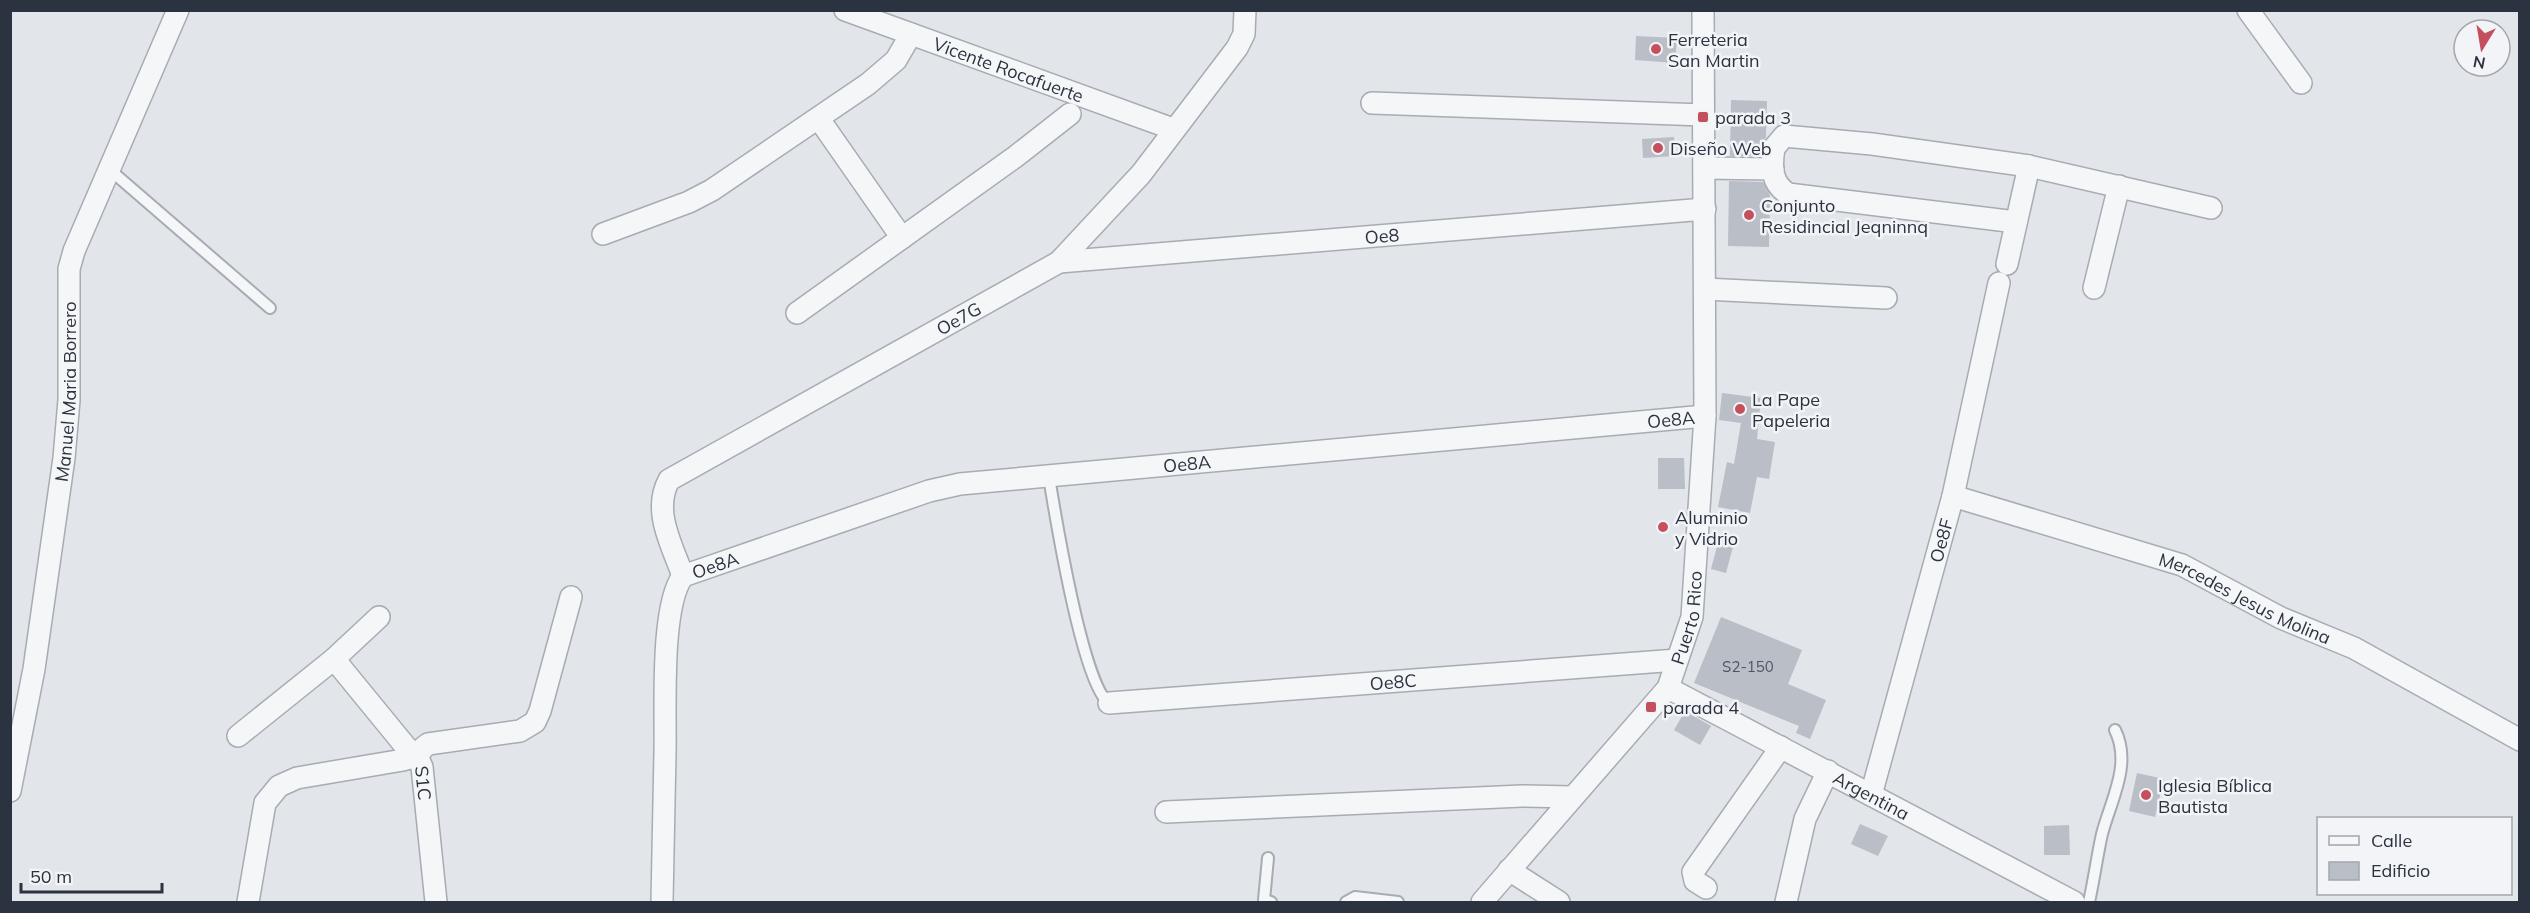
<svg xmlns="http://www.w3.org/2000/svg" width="2530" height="913" viewBox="0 0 2530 913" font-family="Mulish,sans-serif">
  <rect width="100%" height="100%" fill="#e2e5e9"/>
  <g fill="#babec6">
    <path d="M1636 36 1677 38 1675 63 1635 60Z"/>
    <path d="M1731 100 1767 101 1766 137 1762 146 1760 156H1730Z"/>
    <path d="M1674 137 1675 156 1643 158 1642 139Z"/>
    <path d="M1729 181 1763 182 1770 195 1769 247 1728 246Z"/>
    <path d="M1722 393 1761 398 1757 439 1775 442 1769 479 1757 477 1750 513 1718 507 1727 462 1734 464 1741 423 1719 420Z"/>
    <path d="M1658 458H1684L1685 489H1658Z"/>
    <path d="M1719 539 1734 543 1726 573 1711 569Z"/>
    <path d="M1721 617 1802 650 1788 684 1826 700 1810 739 1796 733 1799 726 1694 683Z"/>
    <path d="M1685 711 1711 726 1700 745 1674 730Z"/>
    <path d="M2137 773 2164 779 2155 817 2129 811Z"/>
    <path d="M1860 824 1888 836 1878 856 1851 844Z"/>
    <path d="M2069 825 2070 855H2044V826Z"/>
  </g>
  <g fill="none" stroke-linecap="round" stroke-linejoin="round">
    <g stroke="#a7acb3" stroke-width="14">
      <g id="lane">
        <path d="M109 169 270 308"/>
        <path d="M1049 477C1055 514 1083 686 1109 703"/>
        <path d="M1268 858 1264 900 1271 902"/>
        <path d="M1346 902 1355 897 1398 902"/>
        <path d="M2089 902C2094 880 2097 856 2102 834 2111 800 2132 764 2115 730"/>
      </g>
    </g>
    <g stroke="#a7acb3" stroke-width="24">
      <g id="street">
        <path id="s1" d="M845 10 1173 129"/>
        <path d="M2248 10 2301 83"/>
        <path d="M1372 103 1703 115"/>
        <path d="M819 119 902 238"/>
        <path d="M1704 168 1773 169"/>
        <path d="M2016 222 1788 194C1771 183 1771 167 1774 148L1784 136 1872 144 2029 166 2211 208"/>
        <path d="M603 234 689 202 712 190 868 84 896 60 911 34"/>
        <path id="s2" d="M1059 262 1705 209"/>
        <path d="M2007 264 2029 166"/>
        <path d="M2094 288 2119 186"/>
        <path d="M1705 289 1886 298"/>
        <path d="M797 313 1015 157 1070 114"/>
        <path id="s3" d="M1953 496 2182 565 2281 618 2354 648 2520 740"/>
        <path id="s4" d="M683 576 929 491 960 484 1705 416"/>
        <path id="s5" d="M683 576C672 545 652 511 669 480L1059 262 1141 174 1237 48 1244 34 1245 10"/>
        <path id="s6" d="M334 659 406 747 417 756 422 767 436 902"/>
        <path id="s7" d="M1668 688 2074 902"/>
        <path id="s8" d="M1109 703 1677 660"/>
        <path d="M238 736 334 659 379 617"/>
        <path id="s9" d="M10 791 34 669 64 458 69 400V269L74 251 178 10"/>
        <path id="s10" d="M1871 795 1953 496 1999 283"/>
        <path d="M1166 812 1522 796 1573 797"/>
        <path d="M1509 870 1559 902"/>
        <path d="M1706 888 1695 881 1693 872 1781 747"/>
        <path d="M248 902 265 803 279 786 297 778 403 760 417 756 424 747 428 744 520 731 535 722 540 711 571 597"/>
        <path d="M662 902C663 852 664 802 665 752 666 712 660 606 683 576"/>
        <path id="s11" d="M1482 902 1668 688 1692 617 1705 416 1703 10"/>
        <path d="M1786 902 1805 819 1828 771"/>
      </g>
    </g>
    <use href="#lane" stroke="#f4f6f8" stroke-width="10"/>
    <use href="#street" stroke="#f4f6f8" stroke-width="21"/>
  </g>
  <g fill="#c5505d" stroke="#f2f4f7" stroke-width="2">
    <circle cx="1656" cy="49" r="6"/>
    <rect x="1697" y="111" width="12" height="12" rx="3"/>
    <circle cx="1658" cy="148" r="6"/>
    <circle cx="1749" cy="215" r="6"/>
    <circle cx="1740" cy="409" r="6"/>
    <circle cx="1663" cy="527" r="6"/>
    <rect x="1645" y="701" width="12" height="12" rx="3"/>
    <circle cx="2146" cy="795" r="6"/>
  </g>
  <g text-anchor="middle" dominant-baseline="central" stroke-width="5" stroke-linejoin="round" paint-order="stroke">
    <g font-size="15" fill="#4f5562">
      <text x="1748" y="666">S2-150</text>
    </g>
    <g font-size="18" fill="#2b3240" stroke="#f2f4f7" text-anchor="start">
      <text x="1668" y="39">Ferreteria<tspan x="1668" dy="21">San Martin</tspan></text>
      <text x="1715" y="117">parada 3</text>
      <text x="1670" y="148">Diseño Web</text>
      <text x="1761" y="205">Conjunto<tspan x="1761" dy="21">Residincial Jeqninnq</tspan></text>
      <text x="1752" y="399">La Pape<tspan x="1752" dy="21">Papeleria</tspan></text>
      <text x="1675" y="517">Aluminio<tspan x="1675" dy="21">y Vidrio</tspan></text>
      <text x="1663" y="707">parada 4</text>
      <text x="2158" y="785">Iglesia Bíblica<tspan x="2158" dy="21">Bautista</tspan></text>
    </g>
    <g font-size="18" fill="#2b3240" stroke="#f2f4f7">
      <text stroke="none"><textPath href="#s1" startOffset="174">Vicente Rocafuerte</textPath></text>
      <text stroke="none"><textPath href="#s2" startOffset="324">Oe8</textPath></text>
      <text stroke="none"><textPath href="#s5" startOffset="432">Oe7G</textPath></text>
      <text stroke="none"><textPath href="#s9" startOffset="404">Manuel Maria Borrero</textPath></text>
      <text stroke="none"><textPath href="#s4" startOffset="1006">Oe8A</textPath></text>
      <text stroke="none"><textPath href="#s4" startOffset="520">Oe8A</textPath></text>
      <text stroke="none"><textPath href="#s10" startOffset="264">Oe8F</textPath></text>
      <text stroke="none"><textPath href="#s4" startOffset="34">Oe8A</textPath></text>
      <text stroke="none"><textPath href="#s3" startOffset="310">Mercedes Jesus Molina</textPath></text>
      <text stroke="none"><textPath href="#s11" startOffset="357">Puerto Rico</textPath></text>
      <text stroke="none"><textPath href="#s8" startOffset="285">Oe8C</textPath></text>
      <text stroke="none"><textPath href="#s6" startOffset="156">S1C</textPath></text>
      <text stroke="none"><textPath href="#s7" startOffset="230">Argentina</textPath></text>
    </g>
  </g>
  <rect width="2530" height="913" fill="none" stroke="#2b3240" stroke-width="24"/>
  <rect x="2317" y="817" width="195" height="78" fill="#f2f4f7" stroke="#a2a6ae" stroke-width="1.5"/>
  <rect x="2329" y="836" width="30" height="9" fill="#f4f6f8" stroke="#a2a6ae" stroke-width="1.5"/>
  <text x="2371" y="847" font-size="18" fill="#2b3240">Calle</text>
  <rect x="2329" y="862" width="30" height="18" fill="#babec6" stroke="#a2a6ae" stroke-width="1.5"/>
  <text x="2371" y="877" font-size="18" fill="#2b3240">Edificio</text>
  <g transform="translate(2482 48) rotate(191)"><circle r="28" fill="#f2f4f7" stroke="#a2a6ae" stroke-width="1.5"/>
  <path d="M0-4.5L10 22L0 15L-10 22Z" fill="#c5505d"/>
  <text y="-9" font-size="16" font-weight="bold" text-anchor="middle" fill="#2b3240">N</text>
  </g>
  <path d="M21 883v9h141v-9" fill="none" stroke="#2b3240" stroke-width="3"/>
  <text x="30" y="883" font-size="18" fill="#2b3240" stroke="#f2f4f7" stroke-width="4.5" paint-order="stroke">50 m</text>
</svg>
